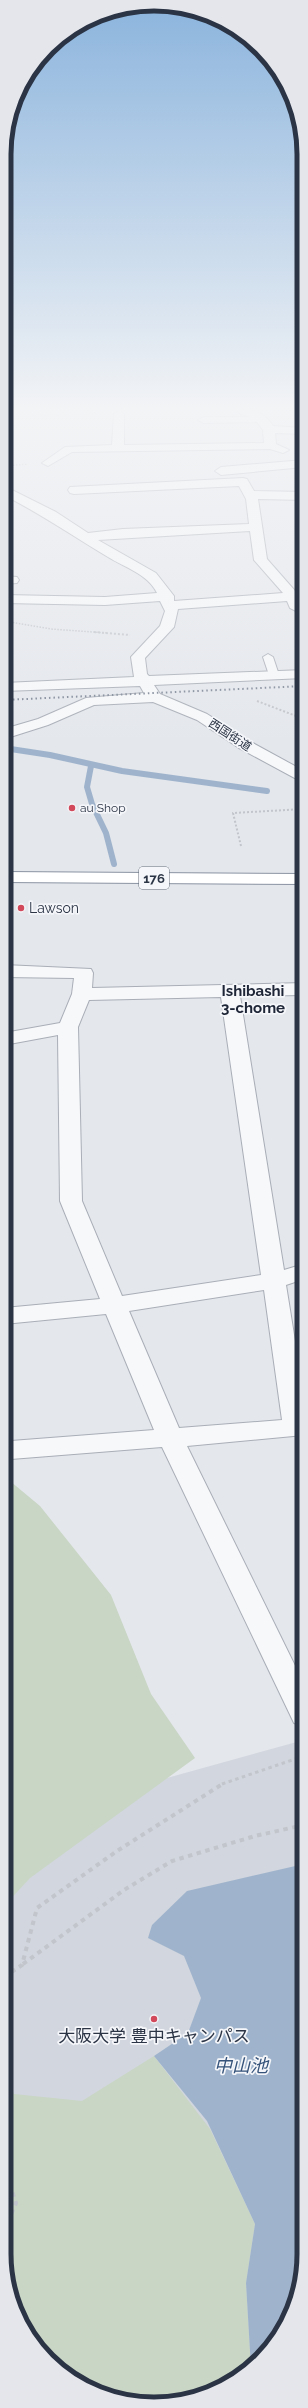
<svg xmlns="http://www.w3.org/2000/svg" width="308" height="2408" viewBox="0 0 308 2408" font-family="Raleway,'Noto Sans JP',sans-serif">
  <rect width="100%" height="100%" fill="#e4e7ec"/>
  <path fill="#d2d6de" d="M4 1496 41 1529 149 1783 304 1740V2264L288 2321 253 2367 202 2396 144 2404 88 2389 48 2360 15 2311 4 2254Z"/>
  <g fill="#c9d6c5">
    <path d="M4 1476 40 1506 111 1595 151 1694 195 1758 30 1878 4 1906Z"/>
    <path d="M154 2056 210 2129 255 2224 246 2283 251 2368 202 2396 144 2404 88 2389 48 2360 15 2311 4 2254V2063L14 2094 82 2101Z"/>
  </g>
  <path fill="#9fb4cc" d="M304 1864V2264L288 2321 251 2368 246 2283 255 2224 207 2121 154 2056 188 2033 201 1998 184 1956 148 1938 152 1925 187 1891Z"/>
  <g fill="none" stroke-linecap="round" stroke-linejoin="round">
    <g stroke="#9fb4cc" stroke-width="6">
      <path d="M4 748 50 755 122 771 267 791"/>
      <path d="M91 766 87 787 92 804 106 833 114 864"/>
    </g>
    <g stroke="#a9aeb7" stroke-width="2">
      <path id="lane" d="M268 654 273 657 279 675 278 677H270L269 675 263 657Z"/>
    </g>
    <g stroke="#a9aeb7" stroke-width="2">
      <g id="street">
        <path d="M226 407C243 407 263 409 273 426L304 428V434L275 433 276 444 289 450 283 453 270 449 72 452 48 466 42 463 65 447 112 445 114 414 119 411 124 414V445L264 443 263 430 257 422 204 423 198 420 204 417H249Z"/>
        <path d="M304 460V467L221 475 215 471 221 467Z"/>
        <path d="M243 478 247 479 254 491 304 492V500L258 499 267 559 296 592H304V600H301L304 605V615L290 608 287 601 178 609 174 627 145 658 147 674 149 676 304 670V678L154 685 160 694 207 714 251 742 304 771V783L239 748 197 720 153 702 94 705 48 725 4 739V729L38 719 86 698 144 693 140 686 4 691V683L134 677 131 657 160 626 165 611 160 601 105 605 4 603V595L105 597 157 593C148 574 124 567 108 557 73 536 41 514 4 495V486L56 512 88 533 123 529 249 524 246 499 239 486 74 494 70 493 68 490 70 487ZM250 531 254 560 283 593 174 601V596L156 573 98 540Z"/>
        <path d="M4 576 17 577 19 580 17 583 4 584Z"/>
        <path d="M4 965 91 969 93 973 92 988 304 983V995L240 996 284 1270 304 1264V1279L286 1285 304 1397V1435L187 1446 304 1684V1726L294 1723 162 1447 11 1459 4 1457V1443L11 1441 154 1430 106 1314 4 1324V1308L100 1299 60 1201 58 1035 4 1045V1033L60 1023 72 994 74 978 4 977ZM221 997 261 1275 122 1296 82 1201 78 1027 89 1000ZM264 1290 282 1420 179 1428 129 1311Z"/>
      </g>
    </g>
    <g stroke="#8b94a3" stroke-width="2">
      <path id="highway" d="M4 872 304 874V884L4 882Z"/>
    </g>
    <g stroke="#c2c5cb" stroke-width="1.5" stroke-dasharray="1.5 1.5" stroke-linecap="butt">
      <path d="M32 415 97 414"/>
      <path d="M4 466 28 464"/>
      <path d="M4 621 51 629 107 633"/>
    </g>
    <g stroke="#c2c5cb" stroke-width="2" stroke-dasharray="2 2" stroke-linecap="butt">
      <path d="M94 632 130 635"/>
      <path d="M257 701 304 719"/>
      <path d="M241 846 233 813 304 809"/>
    </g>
    <path stroke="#c2c5cb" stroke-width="3" stroke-dasharray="3.5 3.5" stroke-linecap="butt" d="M222 1784 304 1756"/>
    <g stroke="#c2c5cb" stroke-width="4" stroke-dasharray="4.5 4.5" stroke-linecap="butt">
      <path d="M23 1964 124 1890 172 1861 255 1836 304 1825"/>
      <path d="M4 1977 22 1965 37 1908 117 1851 224 1783"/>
      <path d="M4 2167 16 2203 4 2231"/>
    </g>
    <use href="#lane" fill="#f7f8fa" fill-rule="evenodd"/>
    <use href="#street" fill="#f7f8fa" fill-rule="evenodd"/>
    <use href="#highway" fill="#fff" fill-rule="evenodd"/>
    <path stroke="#7d8696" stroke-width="2" stroke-dasharray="1.5 3" stroke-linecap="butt" d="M4 700 304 686"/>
  </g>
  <linearGradient id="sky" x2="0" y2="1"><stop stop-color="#8bb4dd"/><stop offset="0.55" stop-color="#f3f4f6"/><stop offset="1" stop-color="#f3f4f6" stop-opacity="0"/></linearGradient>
  <rect width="308" height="744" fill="url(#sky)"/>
  <g fill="#d1495b" stroke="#f4f6f9" stroke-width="1.5">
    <circle cx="72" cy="808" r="4"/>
    <circle cx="21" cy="908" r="4"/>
    <circle cx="154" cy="2019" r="4"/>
  </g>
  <g text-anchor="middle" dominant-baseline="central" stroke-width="3.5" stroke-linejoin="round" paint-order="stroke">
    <g font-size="12" fill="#2b3445" stroke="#f4f6f9">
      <text transform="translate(230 735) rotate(33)">西国街道</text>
    </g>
    <g font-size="12" fill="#2b3445" stroke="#f4f6f9" text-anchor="start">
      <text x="80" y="808">au Shop</text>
    </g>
    <rect fill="#f4f6f9" stroke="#676e7b" stroke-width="1" x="139" y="867" width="30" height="22" rx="3"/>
    <g font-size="13" font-weight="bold" fill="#2b3445">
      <text x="154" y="878">176</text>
    </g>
    <g font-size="14" fill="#2b3445" stroke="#f4f6f9" text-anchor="start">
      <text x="29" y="908">Lawson</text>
    </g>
    <g font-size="15" font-weight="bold" fill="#1d2536" stroke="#f4f6f9">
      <text x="253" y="991">Ishibashi<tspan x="253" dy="17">3-chome</tspan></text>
    </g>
    <g font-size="17" fill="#2b3445" stroke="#f4f6f9">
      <text x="154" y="2036">大阪大学 豊中キャンパス</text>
    </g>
    <g font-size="18" font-style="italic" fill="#34527a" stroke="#f4f6f9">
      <text x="241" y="2065">中山池</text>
    </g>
  </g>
  <path d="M0 0H308V2408H0ZM154 11H154A143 143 0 0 1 297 154V2254A143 143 0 0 1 154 2397H154A143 143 0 0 1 11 2254V154A143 143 0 0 1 154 11Z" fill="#e4e6eb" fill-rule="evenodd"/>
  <path fill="none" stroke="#2b3445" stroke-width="5" d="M154 11H154A143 143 0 0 1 297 154V2254A143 143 0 0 1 154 2397H154A143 143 0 0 1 11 2254V154A143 143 0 0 1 154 11Z"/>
</svg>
